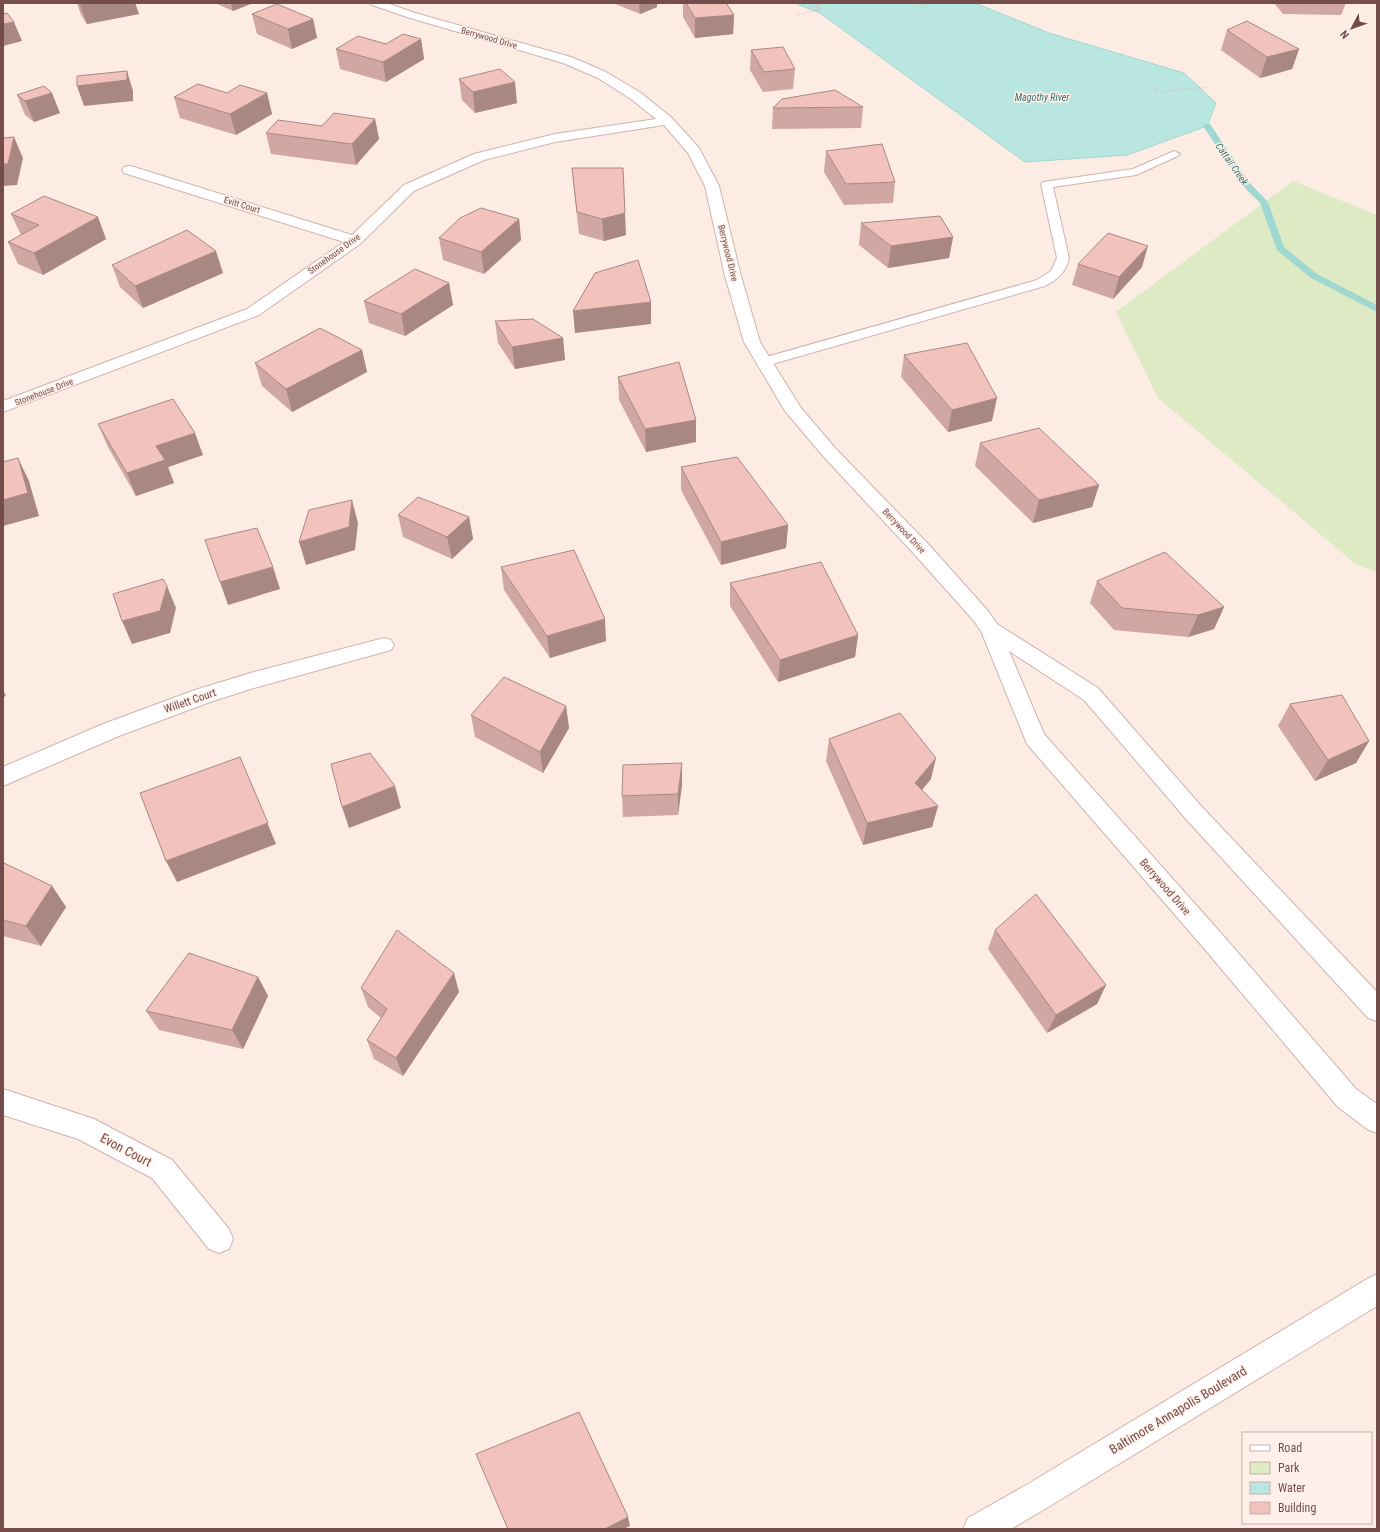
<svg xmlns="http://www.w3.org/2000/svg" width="1380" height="1532" viewBox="0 0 1380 1532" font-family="'Roboto Condensed',sans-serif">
  <rect width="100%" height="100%" fill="#fcece4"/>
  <path fill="#ddeac3" d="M1293 181 1377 215V572L1357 565 1158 398 1116 312Z"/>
  <path fill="#b9e6e0" stroke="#9fd8d1" d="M794 3H975L1049 33 1184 73 1216 103 1207 126 1127 155 1025 162 820 13Z"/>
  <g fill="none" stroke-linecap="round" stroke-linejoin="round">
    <path fill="#9fd8d1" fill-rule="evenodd" d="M1204 124H1210L1249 182 1268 202 1284 247 1317 274 1377 305V312L1311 278 1277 250 1260 203 1243 186 1203 126Z"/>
    <g stroke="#d0b3ae" stroke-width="2">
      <path id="service" d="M1174 151 1180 154 1178 156 1136 175 1053 187 1069 258C1066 272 1058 279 1045 286L769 365H759L757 362 759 359 1037 280 1051 271 1057 258 1041 184 1043 182 1133 169Z"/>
    </g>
    <g stroke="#d0b3ae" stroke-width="2">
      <g id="minor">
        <path d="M370 3H387L415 13 571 57 606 72 641 93 672 118 699 148 719 186 741 276 760 342 801 408 836 449 930 546 988 611 997 624 1098 688 1202 807 1377 992V1021L1368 1018 1186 819 1084 700 1009 651 1044 734 1220 932 1356 1089 1377 1104V1133L1367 1129 1338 1107 1202 946 1027 744 981 631 974 621 916 556 824 457 785 411 744 342 725 276 705 186 688 153 664 125 555 142 484 160 414 191 360 244 259 315 3 412V401L247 309 344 242 124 173 122 170 124 167 129 166 134 167 352 235 404 185 474 154 555 134 656 119 631 99 598 78 563 63 407 17 372 5Z"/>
        <path d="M384 638 391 640 394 645 391 650 254 688 210 702 119 736 3 786V767L103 724 195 690 254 672Z"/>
        <path d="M3 1089 94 1119 172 1160 229 1229 233 1239 229 1249 219 1253 209 1249 152 1178 78 1139 3 1115Z"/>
      </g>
    </g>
    <g stroke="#d6b3ad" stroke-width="2">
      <path id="secondary" d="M1377 1274V1306L1050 1506 1011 1529H963L968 1518 1028 1484 1367 1279Z"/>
    </g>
    <g stroke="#d7a59f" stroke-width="1.5" stroke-dasharray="0.5 2" stroke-linecap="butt">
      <path d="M918 6 927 3"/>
      <path d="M797 15 820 9 813 5 822 3"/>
      <path d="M1151 85 1158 92 1209 87"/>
    </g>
    <use href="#service" fill="#fff" fill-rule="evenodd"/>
    <use href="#minor" fill="#fff" fill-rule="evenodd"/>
    <use href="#secondary" fill="#fff" fill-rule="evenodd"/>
  </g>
  <g fill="#d0a7a2">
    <path d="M77 3H135L139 14 87 24 81 15Z"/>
    <path d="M215 3H253L233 11Z"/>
    <path d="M613 3H657V7L640 14Z"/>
    <path d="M683 3H726L734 15 733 34 695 38 683 17Z"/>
    <path d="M1274 3H1346L1341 15 1283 14Z"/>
    <path d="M252 14 313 19 317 38 292 49 257 34Z"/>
    <path d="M1227 30 1299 49 1292 69 1260 78 1221 50Z"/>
    <path d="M421 39 424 59 386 82 340 69 336 49 386 44Z"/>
    <path d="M751 50 795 69 793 89 763 92 750 70Z"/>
    <path d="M459 79 517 103 475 113 462 100Z"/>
    <path d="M227 93H267L272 114 236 135 180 118 174 97Z"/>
    <path d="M17 95 60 113 34 122 25 115Z"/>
    <path d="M863 107 861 128 772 129 773 108Z"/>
    <path d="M375 119 379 139 356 165 271 154 266 133 322 126Z"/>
    <path d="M826 151 895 182 893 203 844 205 824 172Z"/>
    <path d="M572 168 626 235 604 241 579 234 574 189Z"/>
    <path d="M11 214 106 239 43 275 18 264 8 242 21 235Z"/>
    <path d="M519 219 521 240 484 274 443 260 439 238Z"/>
    <path d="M861 223 953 237 949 258 888 268 859 245Z"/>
    <path d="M1078 264 1142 267 1113 299 1072 285Z"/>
    <path d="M112 265 223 273 143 308 120 287Z"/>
    <path d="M449 283 453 305 405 336 369 323 364 301Z"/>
    <path d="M495 321 563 338 565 360 515 369 498 343Z"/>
    <path d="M362 350 367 372 292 412 262 386 255 363Z"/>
    <path d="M904 355 992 421 948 432 901 377Z"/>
    <path d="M618 377 696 420V442L646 452 619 400Z"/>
    <path d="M98 424 203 455 168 467 174 483 136 496 108 447Z"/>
    <path d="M980 443 1099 485 1092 507 1033 523 975 466Z"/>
    <path d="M681 467 788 525 786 548 721 565 681 490Z"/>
    <path d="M398 515 469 517 473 539 452 559 403 537Z"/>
    <path d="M501 567 606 641 550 658 504 590Z"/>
    <path d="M1097 581 1224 607 1214 629 1188 637 1114 630 1090 603Z"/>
    <path d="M730 583 858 635 855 657 778 682 730 606Z"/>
    <path d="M1290 704 1369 741 1356 763 1315 781 1278 726Z"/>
    <path d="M566 706 569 728 543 773 475 737 471 715Z"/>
    <path d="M829 739 931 779 922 790 938 806 932 827 863 845 826 761Z"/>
    <path d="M682 763V785L678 815 623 817 622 796Z"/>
    <path d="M3 867 52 886 66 907 41 946 3 936Z"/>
    <path d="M995 930 1106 985 1097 1004 1047 1033 988 949Z"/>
    <path d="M258 977 268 996 243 1049 159 1030 146 1011Z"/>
    <path d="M361 988 459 992 403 1076 374 1059 367 1040 381 1018 368 1007Z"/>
  </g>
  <g fill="#a98884">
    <path d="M89 3H135L139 14 87 24 80 5Z"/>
    <path d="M231 3H253L233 11Z"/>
    <path d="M639 3H657V7L640 14Z"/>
    <path d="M734 15 733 34 695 38V18Z"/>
    <path d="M313 19 317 38 292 49 288 29Z"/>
    <path d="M14 22 22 41 3 46V24Z"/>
    <path d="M421 39 424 59 386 82 383 62Z"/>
    <path d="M1299 49 1292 69 1260 78 1267 57Z"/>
    <path d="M127 71 133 91V101L84 106 77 86Z"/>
    <path d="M515 82 517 103 475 113 473 92Z"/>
    <path d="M52 93 60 113 34 122 25 101Z"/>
    <path d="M267 93 272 114 236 135 230 114Z"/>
    <path d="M375 119 379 139 356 165 352 144Z"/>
    <path d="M14 137 23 158 17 185 3 186V164Z"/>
    <path d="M625 213 626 235 604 241 602 219Z"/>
    <path d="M98 217 106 239 43 275 34 253Z"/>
    <path d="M519 219 521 240 484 274 481 252Z"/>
    <path d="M953 237 949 258 888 268 891 246Z"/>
    <path d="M1148 246 1142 267 1113 299 1119 277Z"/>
    <path d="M216 251 223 273 143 308 135 286Z"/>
    <path d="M449 283 453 305 405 336 401 314Z"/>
    <path d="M651 302V324L575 333 573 311Z"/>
    <path d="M563 338 565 360 515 369 512 347Z"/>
    <path d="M362 350 367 372 292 412 286 389Z"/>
    <path d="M997 398 992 421 948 432 952 410Z"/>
    <path d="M696 420V442L646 452 645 429Z"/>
    <path d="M195 433 203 455 168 467 174 483 136 496 127 473 156 446Z"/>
    <path d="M18 458 29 481 39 516 3 526V500Z"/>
    <path d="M1099 485 1092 507 1033 523 1039 500Z"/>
    <path d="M352 500 358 523 355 550 306 565 299 542Z"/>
    <path d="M469 517 473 539 452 559 447 537Z"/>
    <path d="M788 525 786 548 721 565V542Z"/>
    <path d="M273 567 280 589 228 605 220 582Z"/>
    <path d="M167 586 176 608 170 633 132 644 122 621Z"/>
    <path d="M1224 607 1214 629 1188 637 1198 615Z"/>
    <path d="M605 619 606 641 550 658 547 636Z"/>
    <path d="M858 635 855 657 778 682 780 660Z"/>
    <path d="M3 690 6 696 3 697Z"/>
    <path d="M566 706 569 728 543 773 540 752Z"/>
    <path d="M1369 741 1356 763 1315 781 1328 760Z"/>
    <path d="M240 757 276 844 177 882 166 861Z"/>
    <path d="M936 758 931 779 910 804 915 783Z"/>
    <path d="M682 763V785L678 815V794Z"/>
    <path d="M395 786 401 808 349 828 342 807Z"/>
    <path d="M938 806 932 827 863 845 867 823Z"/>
    <path d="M52 886 66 907 41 946 26 926Z"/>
    <path d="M454 973 459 992 403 1076 396 1058Z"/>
    <path d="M258 977 268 996 243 1049 232 1030Z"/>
    <path d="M1106 985 1097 1004 1047 1033 1056 1015Z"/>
    <path d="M628 1517 630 1526 624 1529H605Z"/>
  </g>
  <g fill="#f2c2bc" stroke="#a98884">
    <path d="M79 3H89L80 5Z"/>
    <path d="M686 3H726L734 15 695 18Z"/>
    <path d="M277 4 313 19 288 29 252 14Z"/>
    <path d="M7 13 14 22 3 24V14Z"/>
    <path d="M1247 21 1299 49 1267 57 1227 30Z"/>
    <path d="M403 34 421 39 383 62 336 49 358 36 386 44Z"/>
    <path d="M783 47 795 69 764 72 751 50Z"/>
    <path d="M500 69 515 82 473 92 459 79Z"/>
    <path d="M127 71V80L77 86V76Z"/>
    <path d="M198 84 227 93 240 85 267 93 230 114 174 97Z"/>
    <path d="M44 86 52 93 25 101 17 95Z"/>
    <path d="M835 90 863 107 773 108 782 99Z"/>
    <path d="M334 113 375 119 352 144 266 133 278 120 322 126Z"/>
    <path d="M14 137 8 164H3V138Z"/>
    <path d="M882 144 895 182 846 184 826 151Z"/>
    <path d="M572 168H623L625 213 602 219 577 212Z"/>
    <path d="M44 196 98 217 34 253 8 242 39 225 11 214Z"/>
    <path d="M481 208 519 219 481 252 439 238 460 218Z"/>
    <path d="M940 216 953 237 891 246 861 223Z"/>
    <path d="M187 230 216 251 135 286 112 265Z"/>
    <path d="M1108 233 1148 246 1119 277 1078 264Z"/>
    <path d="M638 260 651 302 573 311 595 273Z"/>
    <path d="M415 269 449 283 401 314 364 301Z"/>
    <path d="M533 319 563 338 512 347 495 321Z"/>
    <path d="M320 328 362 350 286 389 255 363Z"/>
    <path d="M967 343 997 398 952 410 904 355Z"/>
    <path d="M679 362 696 420 645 429 618 377Z"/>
    <path d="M173 399 195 433 156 446 165 460 127 473 98 424Z"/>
    <path d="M1039 428 1099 485 1039 500 980 443Z"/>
    <path d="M737 457 788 525 721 542 681 467Z"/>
    <path d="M18 458 28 493 3 500V462Z"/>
    <path d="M418 497 469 517 447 537 398 515Z"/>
    <path d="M352 500 349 527 299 542 309 510Z"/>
    <path d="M257 528 273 567 220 582 205 540Z"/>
    <path d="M574 550 605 619 547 636 501 567Z"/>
    <path d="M1165 552 1224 607 1198 615 1122 608 1097 581Z"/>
    <path d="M821 562 858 635 780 660 730 583Z"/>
    <path d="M163 579 167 586 160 611 122 621 113 594Z"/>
    <path d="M504 677 566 706 540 752 471 715Z"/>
    <path d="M1342 695 1369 741 1328 760 1290 704Z"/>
    <path d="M900 713 936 758 915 783 938 806 867 823 829 739Z"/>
    <path d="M370 753 395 786 342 807 331 764Z"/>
    <path d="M240 757 268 823 166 861 140 793Z"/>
    <path d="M682 763 678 794 622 796 623 765Z"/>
    <path d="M4 863 52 886 26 926 3 920V867Z"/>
    <path d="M1036 894 1106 985 1056 1015 995 930Z"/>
    <path d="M397 930 454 973 396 1058 367 1040 387 1009 361 988Z"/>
    <path d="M189 953 258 977 232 1030 146 1011Z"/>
    <path d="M579 1412 628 1517 605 1529H508L476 1454Z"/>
  </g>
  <g text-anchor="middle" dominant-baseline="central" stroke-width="3" stroke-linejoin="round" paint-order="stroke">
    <g font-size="9" fill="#754d4a" stroke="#fff1ea">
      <text transform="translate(489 38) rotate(16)">Berrywood Drive</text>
      <text transform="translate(242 205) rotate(17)">Evitt Court</text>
      <text transform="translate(728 253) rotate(76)">Berrywood Drive</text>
      <text transform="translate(334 254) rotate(-36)">Stonehouse Drive</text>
      <text transform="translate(44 392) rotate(-21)">Stonehouse Drive</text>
      <text transform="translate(904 531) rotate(47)">Berrywood Drive</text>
    </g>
    <g font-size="10" font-style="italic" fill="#3a736d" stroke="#fff1ea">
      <text x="1042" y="97">Magothy River</text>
      <text transform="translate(1232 164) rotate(55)">Cattail Creek</text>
    </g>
    <g font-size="11" fill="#754d4a" stroke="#fff1ea">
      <text transform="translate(190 701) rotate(-19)">Willett Court</text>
      <text transform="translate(1165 887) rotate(49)">Berrywood Drive</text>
    </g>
    <g font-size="13" fill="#754d4a" stroke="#fff1ea">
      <text transform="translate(126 1150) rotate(28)">Evon Court</text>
      <text transform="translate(1178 1410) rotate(-31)">Baltimore Annapolis Boulevard</text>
    </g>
  </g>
  <rect width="1380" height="1532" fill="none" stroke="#754d4a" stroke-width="8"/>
  <rect x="1242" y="1432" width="130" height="92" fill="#fff1ea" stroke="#c8afaa"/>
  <rect x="1250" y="1445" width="20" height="6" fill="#ffffff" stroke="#c8afaa"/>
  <text x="1278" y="1452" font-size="12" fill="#754d4a">Road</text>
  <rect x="1250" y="1462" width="20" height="12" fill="#ddeac3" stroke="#c8afaa"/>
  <text x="1278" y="1472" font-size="12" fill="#754d4a">Park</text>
  <rect x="1250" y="1482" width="20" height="12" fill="#b9e6e0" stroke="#c8afaa"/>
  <text x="1278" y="1492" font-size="12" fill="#754d4a">Water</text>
  <rect x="1250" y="1502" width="20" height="12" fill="#f2c2bc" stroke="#c8afaa"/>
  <text x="1278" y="1512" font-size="12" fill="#754d4a">Building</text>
  <g transform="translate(1352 28) rotate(229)" stroke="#fff1ea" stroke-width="3" paint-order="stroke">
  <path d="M0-3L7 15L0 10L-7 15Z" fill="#754d4a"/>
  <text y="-6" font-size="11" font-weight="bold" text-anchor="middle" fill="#754d4a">N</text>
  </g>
</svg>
